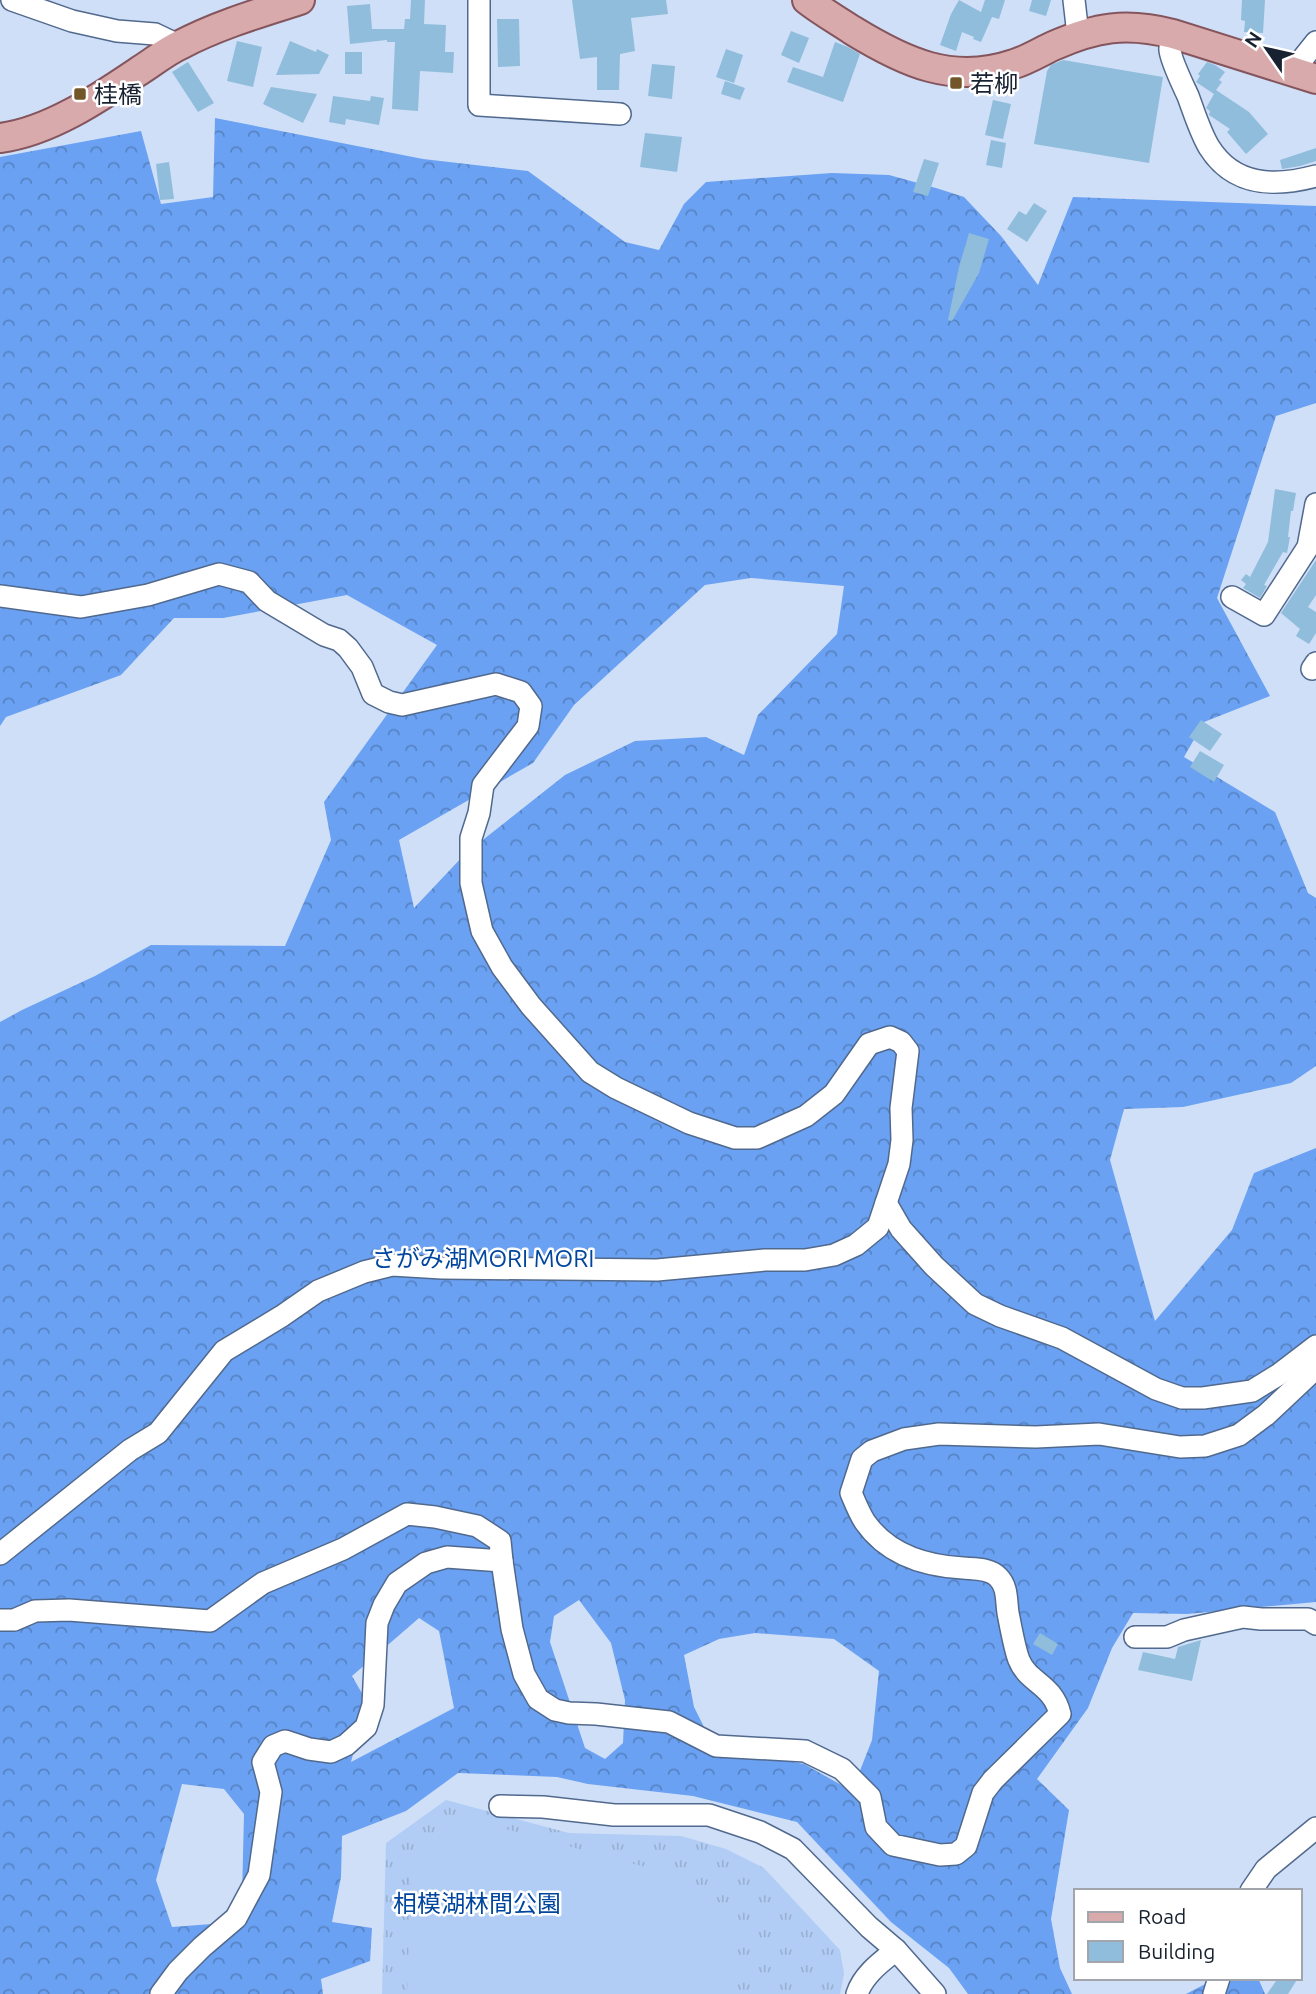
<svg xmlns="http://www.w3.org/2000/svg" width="1316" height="1994" viewBox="0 0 1316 1994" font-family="Ubuntu,'Noto Sans JP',sans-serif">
  <defs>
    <pattern id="grass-tufts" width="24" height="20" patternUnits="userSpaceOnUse" patternTransform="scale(1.75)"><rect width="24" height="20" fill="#b2cdf5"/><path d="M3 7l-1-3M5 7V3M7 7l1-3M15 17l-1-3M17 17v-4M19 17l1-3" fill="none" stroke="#98b0d2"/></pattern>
    <pattern id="forest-crowns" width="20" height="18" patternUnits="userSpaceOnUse" patternTransform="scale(1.75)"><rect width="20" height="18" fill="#6aa1f2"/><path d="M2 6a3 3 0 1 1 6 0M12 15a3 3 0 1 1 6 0" fill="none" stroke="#5683c4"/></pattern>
  </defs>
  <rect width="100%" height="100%" fill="#cfdff8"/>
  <path fill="url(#grass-tufts)" d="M446 1800 569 1833 681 1836 726 1849 764 1868 840 1950 844 1974 840 1994H382L386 1843Z"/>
  <g fill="url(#forest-crowns)" fill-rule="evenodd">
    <path d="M215 118 423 159 528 171 625 242 659 250 684 204 706 182 832 173 889 175 936 188 964 197 1001 236 1038 285 1073 197 1316 206V403L1276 416 1217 598 1270 696 1204 722 1184 757 1275 812 1308 893 1316 898V1066L1291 1083 1183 1107 1124 1109 1110 1160 1155 1321 1232 1230 1254 1173 1316 1148V1602L1187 1614 1133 1613 1112 1648 1088 1708 1037 1779 1069 1810 1051 1919 1060 1968 1072 1994H968L949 1968 891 1922 797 1822 693 1796 588 1784 557 1777 458 1773 406 1811 342 1836 341 1877 332 1922 372 1928 370 1961 321 1979 323 1994H0V1022L22 1010 95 976 151 945 285 946 331 840 324 802 437 645 347 595 223 618H174L121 675 6 717 0 726V157L141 131 161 204 213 197ZM751 578 844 586 837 634 758 715 744 755 706 737 635 741 565 775 465 854 414 908 399 840 533 763 574 705 705 585ZM579 1600 611 1643 625 1700 623 1743 605 1759 585 1748 550 1642 554 1616ZM419 1618 439 1631 454 1708 351 1762 367 1702 352 1676ZM755 1633 834 1639 879 1671 872 1740 852 1791 804 1764 714 1747 694 1707 684 1655 719 1639ZM182 1784 224 1789 244 1814 242 1897 225 1923 172 1927 156 1880Z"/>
    <path d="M1217 1978H1258L1265 1994H1186Z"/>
  </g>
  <path fill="#b2cdf5" d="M466 1818 685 1878 703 1891 732 1932 736 1994H407L412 1856Z"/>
  <g fill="#90bddb">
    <path d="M411 0H425L424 24 446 25 445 52H454L453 73 420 71 418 111 392 109 395 42H387V40L350 44 347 6 370 4 372 29H404L405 19H410Z"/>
    <path d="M572 0H666L668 14 631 18 635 51 620 54 619 90H597V57L580 59Z"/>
    <path d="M959 0 981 12 985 0H1005L999 19 992 17 981 42 973 39 974 37 962 32 956 51 940 45 951 14Z"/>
    <path d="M1032 0H1051L1046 16 1029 11Z"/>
    <path d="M1242 0H1265L1263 33 1244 32 1245 21 1241 20Z"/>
    <path d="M497 19H519L520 66 498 67Z"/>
    <path d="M791 31 809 38 799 63 781 55Z"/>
    <path d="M237 41 262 47 253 87 227 81Z"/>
    <path d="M290 41 316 52 317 49 329 55 319 74 276 75Z"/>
    <path d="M835 42 848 47 860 54 843 102 787 82 793 67 823 77Z"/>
    <path d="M726 49 743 55 734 83 716 77Z"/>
    <rect x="345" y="52" width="17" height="22"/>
    <path d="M1063 60 1163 77 1149 163 1034 144 1047 71 1051 65Z"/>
    <path d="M188 62 214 103 198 112 172 72Z"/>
    <path d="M1207 62 1215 65 1225 72 1219 80 1222 82 1216 90 1249 112 1268 134 1246 154 1227 132 1230 129 1209 115 1210 111 1206 108 1214 94 1196 82 1200 76 1198 74Z"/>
    <path d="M652 64 675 66 672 99 648 96Z"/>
    <path d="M725 81 745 88 740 100 721 94Z"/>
    <path d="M271 87 317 94 303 123 263 104Z"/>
    <path d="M333 96 370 101 371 96 384 98 379 125 346 119 345 125 329 122Z"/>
    <path d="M993 100 1011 104 1003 139 985 135Z"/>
    <path d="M645 133 682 137 677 172 640 167Z"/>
    <path d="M991 140 1006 143 1002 168 986 165Z"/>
    <path d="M1316 148V161L1300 166 1282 169 1280 160Z"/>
    <path d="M924 159 939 163 928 196 913 192Z"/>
    <path d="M169 162 174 199 160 200 156 164Z"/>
    <path d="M1034 203 1047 211 1027 242 1007 229 1019 211 1026 215Z"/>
    <path d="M969 233 989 239 979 273 952 321 948 320 959 267Z"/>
    <path d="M1275 489 1296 493 1293 511H1291L1288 537H1290L1287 553 1283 552 1264 585 1267 586 1260 598 1243 588 1246 584 1241 580 1246 574 1250 577 1268 542Z"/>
    <path d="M1316 560V595L1308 607 1316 612V633L1309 644 1296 636 1300 629 1281 613Z"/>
    <path d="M1201 720 1222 734 1210 751 1189 737Z"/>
    <path d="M1200 751 1224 765 1214 782 1190 767Z"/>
    <path d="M1040 1633 1058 1644 1052 1655 1033 1644Z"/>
    <path d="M1201 1640 1192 1681 1138 1670 1143 1652 1175 1659 1178 1647Z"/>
    <path d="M1278 1978H1298L1288 1994H1267Z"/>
  </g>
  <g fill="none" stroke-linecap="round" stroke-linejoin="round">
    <g stroke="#51698d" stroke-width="24">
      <g id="minor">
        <path d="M12 0 72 21 117 31 155 34 178 45"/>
        <path d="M479 0V105L620 114"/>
        <path d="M1074 0 1078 35"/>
        <path d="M1173 34C1172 39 1169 46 1170 50 1171 61 1183 85 1188 96 1194 112 1200 132 1209 147 1234 187 1275 187 1316 176"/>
        <path d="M1298 72 1304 57 1316 42"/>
        <path d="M0 596 81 607 148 595 219 574 249 582 267 601 324 635 339 640 348 648 362 667 373 694 389 702 402 705 496 684 521 692 531 706 528 726 483 785 479 813 471 838V883L482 931 502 967 531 1006 590 1072 616 1088 689 1123 735 1138H757L806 1116 834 1094 869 1044 890 1037 901 1042 908 1051 901 1108 902 1140 899 1164 878 1227 856 1245 834 1255 805 1260H765L657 1270 442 1268 392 1265 364 1272 318 1291 282 1316 224 1351 158 1433 130 1450 0 1554"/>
        <path d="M1232 597 1264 615 1308 547 1316 504"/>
        <path d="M1312 669 1316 663"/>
        <path d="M886 1203 901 1229 934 1266 975 1304 1000 1316 1062 1338 1156 1389 1182 1398H1203L1252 1391 1278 1375 1316 1346"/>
        <path d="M502 1561 512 1629 524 1674 538 1699 555 1710 569 1713 596 1714 669 1722 716 1746 805 1751 842 1769 870 1797 876 1827 893 1845 940 1855 956 1854 966 1846 983 1793 993 1780 1060 1714C1053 1684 1028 1683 1019 1660 1015 1651 1010 1623 1008 1613 1006 1600 1008 1587 998 1577 990 1568 975 1569 963 1568 925 1566 888 1555 865 1522 859 1513 855 1502 851 1493L862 1459 872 1451 904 1439 939 1434 1036 1437 1099 1434 1180 1447 1205 1446 1239 1435 1266 1415 1316 1368"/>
        <path d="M0 1620H14L35 1611 69 1610 210 1621 263 1583 343 1549 407 1514 435 1517 477 1526 500 1541 502 1561 447 1557 426 1563 397 1583 384 1605 377 1623 373 1705 366 1727 346 1745 331 1752 309 1749 285 1741 273 1746 263 1762 271 1792 259 1875 236 1918 202 1947 178 1971 161 1994"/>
        <path d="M1135 1637H1167L1184 1630 1243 1617 1261 1619H1308L1316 1624"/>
        <path d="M500 1806 543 1807 614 1815H709L760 1832 793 1849 869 1927 896 1950"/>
        <path d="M1251 1891 1266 1869 1316 1828"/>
        <path d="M857 1994C863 1975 881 1962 896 1950L935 1994"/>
        <path d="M1214 1994 1219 1978"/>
      </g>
    </g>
    <g stroke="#84555c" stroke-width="32">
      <g id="major">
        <path d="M807 0C821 11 837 20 852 30 904 62 952 85 1014 64 1027 60 1040 52 1053 46 1096 27 1126 22 1173 34L1316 79"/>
        <path d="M0 138C49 132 99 98 139 71 152 63 165 52 180 45 218 25 259 13 300 0"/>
      </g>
    </g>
    <use href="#minor" stroke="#fff" stroke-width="21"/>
    <use href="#major" stroke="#d8aaac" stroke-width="28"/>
  </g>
  <g fill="#725629" stroke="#fff" stroke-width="2.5">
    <rect x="949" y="76" width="14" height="14" rx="3.5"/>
    <rect x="73" y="87" width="14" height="14" rx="3.5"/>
  </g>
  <g text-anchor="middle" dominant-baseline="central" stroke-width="5" stroke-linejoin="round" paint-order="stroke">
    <g font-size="24" fill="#172130" stroke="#fff" text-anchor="start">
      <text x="970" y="83">若柳</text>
      <text x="94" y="94">桂橋</text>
    </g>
    <g font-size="24" fill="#00469e" stroke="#fff">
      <text x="483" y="1258">さがみ湖MORI MORI</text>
      <text x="477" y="1903">相模湖林間公園</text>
    </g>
  </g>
  <rect x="1074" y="1889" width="228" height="91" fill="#ffffff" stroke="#a2a6ac" stroke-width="2"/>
  <rect x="1088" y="1912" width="35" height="10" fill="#d8aaac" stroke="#a2a6ac" stroke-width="2"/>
  <text x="1138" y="1924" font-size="21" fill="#172130">Road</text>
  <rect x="1088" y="1941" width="35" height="21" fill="#90bddb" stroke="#a2a6ac" stroke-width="2"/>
  <text x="1138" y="1959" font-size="21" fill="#172130">Building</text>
  <g transform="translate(1267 49) rotate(304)" stroke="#ffffff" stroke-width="5" paint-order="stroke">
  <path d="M0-5L12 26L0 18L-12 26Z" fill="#172130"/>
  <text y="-10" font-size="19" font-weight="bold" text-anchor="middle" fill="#172130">N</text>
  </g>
</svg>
